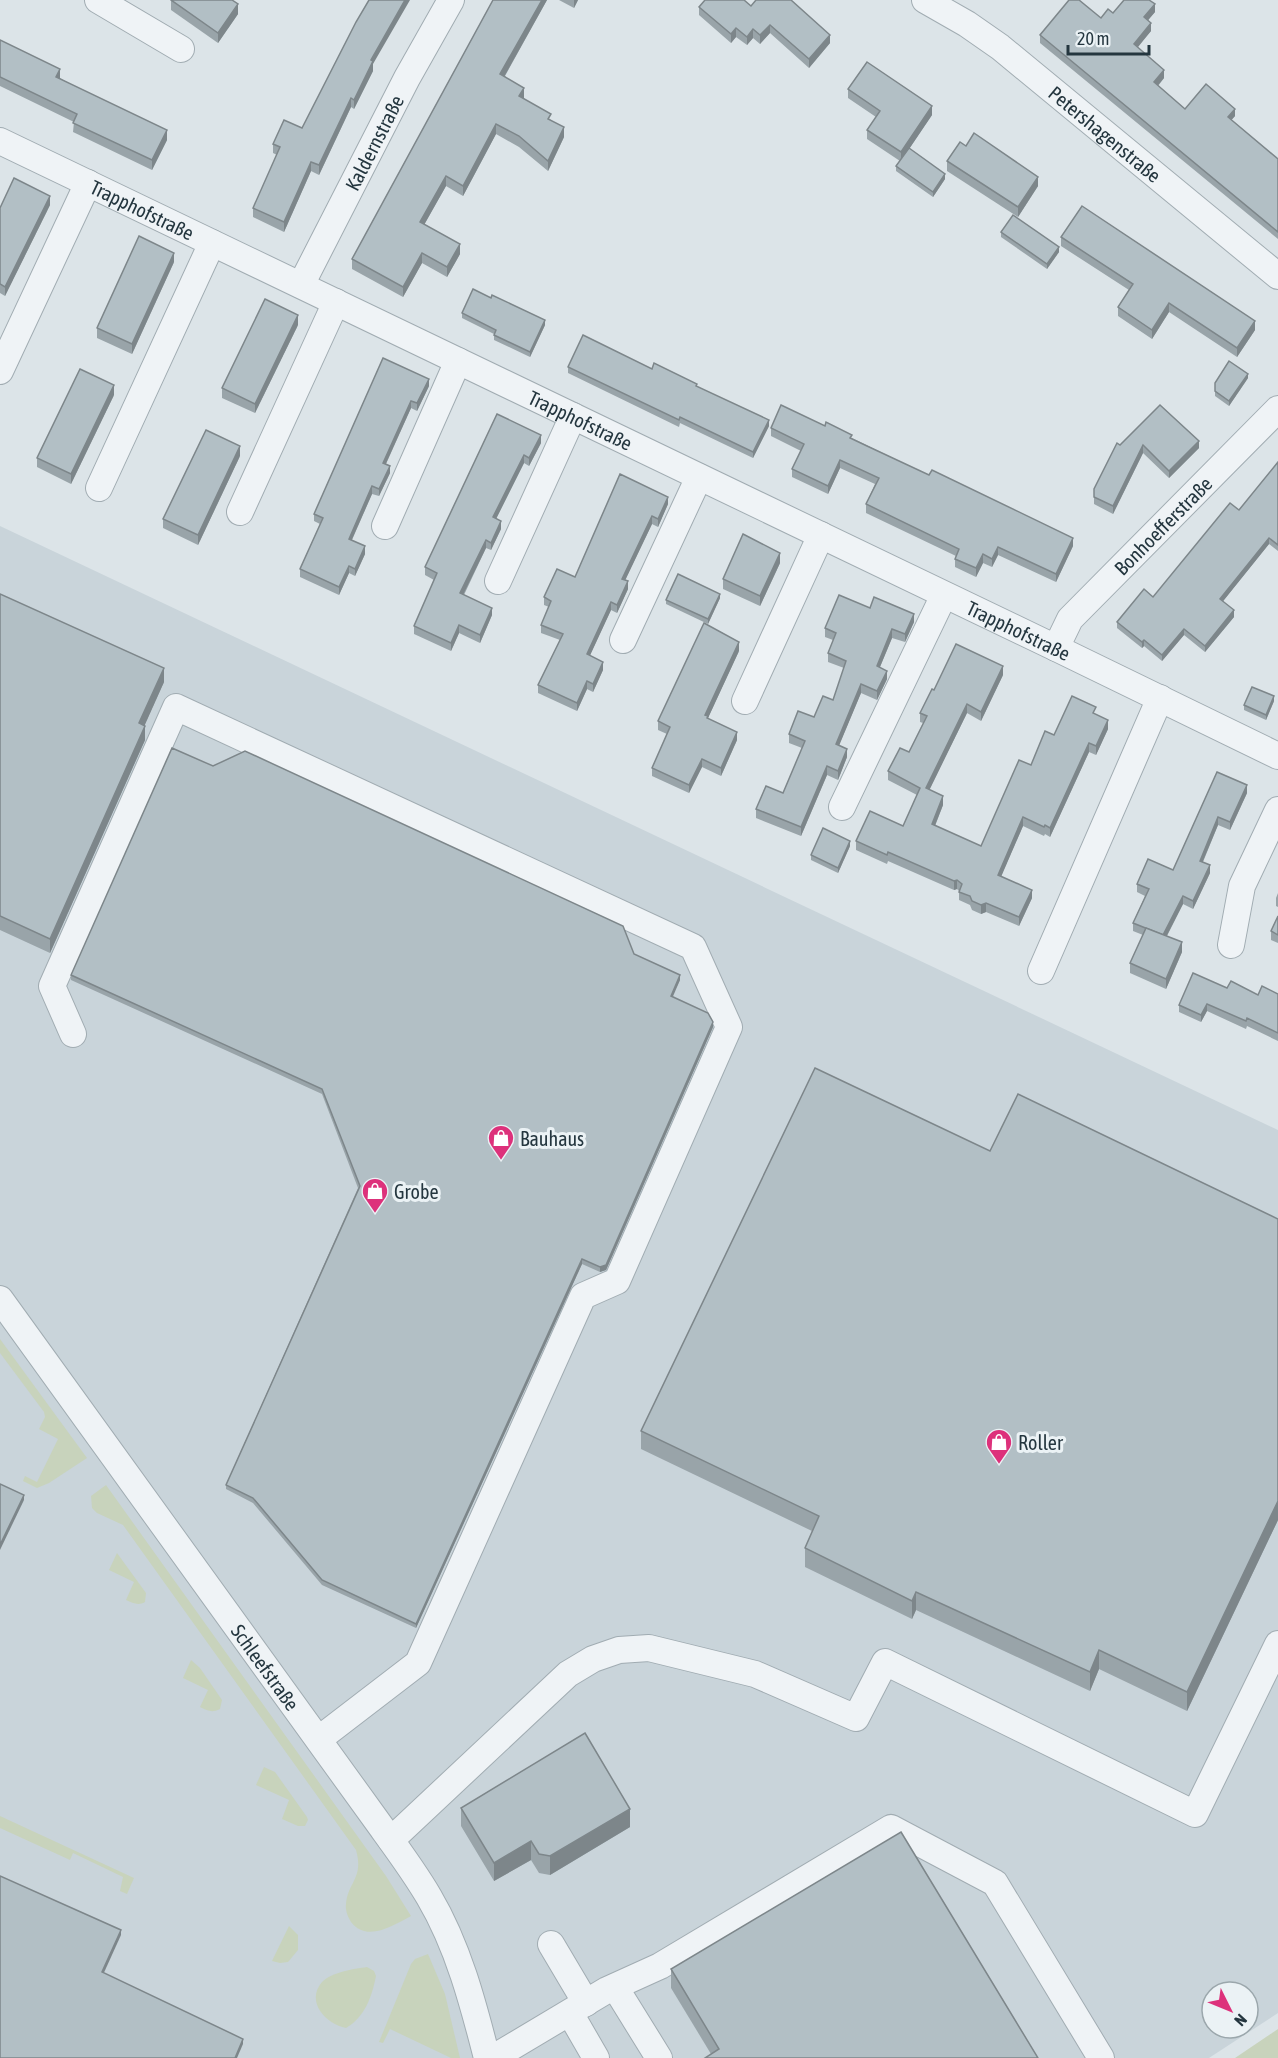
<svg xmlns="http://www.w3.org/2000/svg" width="1278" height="2058" viewBox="0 0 1278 2058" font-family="'Asap Condensed',sans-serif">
  <rect width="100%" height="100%" fill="#dce4e8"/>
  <path fill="#c9d4da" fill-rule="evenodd" d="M0 526 1278 1130V2013L1209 2058H0ZM1212 1992H1248V2028H1212Z"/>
  <g fill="#c8d3bc">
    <path d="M0 1339 87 1458 49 1483 37 1488 23 1481 25 1476 37 1482 58 1439 39 1429 45 1417 44 1412 0 1353Z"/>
    <path d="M106 1485 386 1876 411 1916C394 1925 367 1943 351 1922 348 1917 345 1910 346 1904 348 1882 364 1878 356 1850L123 1525 97 1513 92 1508 91 1496Z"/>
    <path d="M117 1553 146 1593 145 1602C138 1606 133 1603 126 1600L134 1582 109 1570Z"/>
    <path d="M191 1660 200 1668 222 1700 220 1709C212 1713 208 1711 200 1707L208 1690 183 1678Z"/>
    <path d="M264 1767 275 1772 307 1817 308 1820 305 1826H298L282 1819 289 1800 256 1785Z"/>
    <path d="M0 1816 134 1878 127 1894 120 1891 123 1877 73 1853 70 1860 0 1828Z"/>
    <path d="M289 1926 298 1935V1950L288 1962 280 1963 272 1961Z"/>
    <path d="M428 1954 445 1994 460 2058H451L390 2029 383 2043 379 2042 411 1964 415 1959Z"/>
    <path d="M367 1967 374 1971 376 1976C372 1996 365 2017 346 2028 326 2024 305 2002 322 1982 332 1972 353 1969 367 1967Z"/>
    <path d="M1278 2029V2058H1235Z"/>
  </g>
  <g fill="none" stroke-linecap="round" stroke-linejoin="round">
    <g stroke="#a1acb2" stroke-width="28">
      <g id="minor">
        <path d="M98 0 181 49"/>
        <path id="s1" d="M925 0 967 24 1000 47 1278 276"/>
        <path id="s2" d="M0 141 1056 648 1278 756"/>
        <path id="s3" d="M301 285 407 78 451 0"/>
        <path d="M0 371 88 183"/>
        <path d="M99 488 212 243"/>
        <path d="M240 512 336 302"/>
        <path d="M385 526 458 361"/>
        <path d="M498 581 573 416"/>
        <path d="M623 640 699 477"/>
        <path id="s4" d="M1056 648 1070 619 1278 409"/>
        <path d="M745 701 821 535"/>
        <path d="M842 807 944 595"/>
        <path d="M1231 945 1242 886 1278 810"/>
        <path d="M1041 971 1160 698"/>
        <path d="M73 1034 52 986 176 707 693 947 729 1027 617 1281 583 1296 418 1663 319 1739"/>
        <path id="s5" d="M0 1299 382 1828C398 1850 415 1873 429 1897 458 1946 473 2003 487 2058"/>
        <path d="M391 1840 568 1674 593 1659 619 1650 649 1648 755 1674 856 1718 885 1662 1195 1814 1278 1644"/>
        <path d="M551 1944 586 2003"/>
        <path d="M615 1987 659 2058"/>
        <path d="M570 2013 596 2058"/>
        <path d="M493 2058 607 1990 660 1966 891 1828 995 1883 1101 2058"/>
      </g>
    </g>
    <use href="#minor" stroke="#eff3f6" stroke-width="26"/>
  </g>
  <g fill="#99a4a9">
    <path d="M171 0 238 14 218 43 171 10Z"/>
    <path d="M493 0H547L505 76 524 98V99L551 120 564 137 548 171 519 147 496 134 463 196 446 186 424 225 460 254 447 277 422 263 403 297 352 269V259Z"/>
    <path d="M559 0H578L574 8Z"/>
    <path d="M751 6 830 43 809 68 770 33 760 44 753 38 747 45 736 37 731 43 699 15V7Z"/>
    <path d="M1155 12 1148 20 1151 31 1137 47 1164 78 1158 86 1185 109 1235 116 1231 120 1278 159V239L1040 43V35L1101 18 1113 13Z"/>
    <path d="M0 40 60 78 167 140 152 170 73 132 74 122 0 86Z"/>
    <path d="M373 64V71L354 109 351 107 319 175 311 171 284 232 253 217V208L277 155 273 153V144L302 128Z"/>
    <path d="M848 89 932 115 909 149 945 179 933 197 896 171V166L900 161 867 139V130L876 117 848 98Z"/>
    <path d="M966 146 1038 186 1018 217 947 171V161Z"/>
    <path d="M50 205 5 296 0 293V208Z"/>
    <path d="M1001 232 1059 252 1047 269 1001 237Z"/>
    <path d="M1061 237 1255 330 1237 357 1169 312 1152 339 1118 316V307L1129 290 1061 246Z"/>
    <path d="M174 262 132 354 97 338V328Z"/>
    <path d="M491 298 545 325 530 357 494 340V334L462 318V313Z"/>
    <path d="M298 325 255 413 222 398V388Z"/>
    <path d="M383 358 429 386 417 411 411 408 386 464 390 473 379 496 372 494 352 540 365 554 355 576 349 573 339 595 300 577V569L320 524 314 521V514Z"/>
    <path d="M568 367 652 369 697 386 769 426 753 458 680 423 679 427 568 373Z"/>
    <path d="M1248 378 1229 406 1215 396V383Z"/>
    <path d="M114 395 71 484 37 467V458Z"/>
    <path d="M497 414 541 443 529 466 524 463 496 519 501 529 491 550 486 548 464 595 492 615 480 643 459 633 451 651 414 634V626L434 580 425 575V567Z"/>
    <path d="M771 428 852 438 1073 546 1056 582 998 555 992 567 983 563 976 577 955 567V559L956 556 866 513V504L875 484 840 468 828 494 792 477V469L801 451 771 436Z"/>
    <path d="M1120 445 1199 448 1169 478 1143 453 1113 514 1094 504V489Z"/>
    <path d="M240 456 198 545 163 528V519Z"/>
    <path d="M1278 462V551L1269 544 1223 601 1234 617 1205 652 1184 635 1162 661 1144 646 1142 648 1117 628V622L1153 597 1239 510Z"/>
    <path d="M620 474 668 504 658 527 652 524 625 580 628 589 617 613 611 610 590 655 603 670 593 692 587 689 577 711 538 693V685L560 640 541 633V625L549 607 544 605V597L575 577Z"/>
    <path d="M780 563 760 606 723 589V579Z"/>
    <path d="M0 594 164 682 144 726 145 740 50 953 0 930Z"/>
    <path d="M720 598 708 624 666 604V600Z"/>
    <path d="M870 608 914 622 905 642 892 638 880 667 887 679 877 700 861 693 839 745 847 757 838 780 827 775 801 836 756 818V809L783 793 802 748 789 743V734L814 717 833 700 844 668 828 662V653L833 640 825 637V628Z"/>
    <path d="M739 651 708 718 737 740 721 776 702 767 689 793 652 776V768L667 734 658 730V721Z"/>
    <path d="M1003 675 981 721 967 713 929 790 943 805 935 826 981 846 1031 765 1054 735 1096 715 1108 729 1096 755 1089 752 1050 837 1045 834 1044 836 1023 826 1001 876 1032 898 1019 926 986 912 981 914 972 910 970 905 959 900V891L957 889 954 890 888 861 887 864 856 850V841L903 826 917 795 888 780V771L909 752 923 723 920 722V713L934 690Z"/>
    <path d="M1274 701 1266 720 1244 710V705Z"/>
    <path d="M1217 772 1247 793 1230 830 1218 825 1203 862 1210 873 1193 909 1183 904 1167 936 1182 952 1166 989 1130 973V963L1143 935 1133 931V923L1145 896 1137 892V884L1173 870Z"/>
    <path d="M850 846 838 873 811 860V855Z"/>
    <path d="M1278 893V907L1276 906V898Z"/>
    <path d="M1278 916V943L1271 940V931Z"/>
    <path d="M634 954 680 980 672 996 713 1027 606 1270 600 1272 582 1264 416 1628 322 1585 253 1503 226 1489V1485L358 1188 322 1094 71 980V975Z"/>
    <path d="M1278 994V1041L1247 1026 1246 1029 1207 1011 1201 1022 1179 1012V1005L1258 995Z"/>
    <path d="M990 1151 1278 1219V1520L1187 1711 1099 1669 1090 1691 916 1610 912 1619 805 1567V1548L812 1531 641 1449V1431Z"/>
    <path d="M461 1808 630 1827 550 1875 539 1873 531 1860 494 1881 461 1826Z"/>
    <path d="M671 1969 1038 2058 711 2054 671 1988Z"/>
  </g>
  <g fill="#7d868a">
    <path d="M405 0H410L373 64V71L354 109V100L371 60Z"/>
    <path d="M542 0H547L500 84V74Z"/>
    <path d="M574 0H578L574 8Z"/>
    <path d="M238 4V14L218 43V33Z"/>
    <path d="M1155 4V12L1144 25V17Z"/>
    <path d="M1151 23V31L1134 52V44Z"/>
    <path d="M770 25V33L760 44V35Z"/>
    <path d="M736 28V37L731 43V34Z"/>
    <path d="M753 29V38L747 45V37Z"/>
    <path d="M830 35V43L809 68V59Z"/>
    <path d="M60 69V79L56 77Z"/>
    <path d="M1164 70V78L1154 90V82Z"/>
    <path d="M524 88V98L519 106V96Z"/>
    <path d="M351 98V107L319 175V165Z"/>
    <path d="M932 106V115L901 161V152Z"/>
    <path d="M1235 109V116L1228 124V117Z"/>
    <path d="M496 124V134L463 196V186Z"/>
    <path d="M564 127V137L548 171V161Z"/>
    <path d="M167 130V140L152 170V160Z"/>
    <path d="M311 162V171L284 232V222Z"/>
    <path d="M945 174V179L933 197V192Z"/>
    <path d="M446 176V186L420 232V222Z"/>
    <path d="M1038 177V186L1018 217V207Z"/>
    <path d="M50 196V205L5 296V287Z"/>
    <path d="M460 244V254L447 277V267Z"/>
    <path d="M1059 247V252L1047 269V264Z"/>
    <path d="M174 253V262L132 354V344Z"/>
    <path d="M422 253V263L403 297V287Z"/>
    <path d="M1169 303V312L1152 339V330Z"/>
    <path d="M298 315V325L255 413V404Z"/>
    <path d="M545 320V325L530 357V352Z"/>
    <path d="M1255 321V330L1237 357V348Z"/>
    <path d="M1248 374V378L1229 406V401Z"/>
    <path d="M429 379V386L417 411V403Z"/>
    <path d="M114 385V395L71 484V474Z"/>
    <path d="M411 401V408L383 470V463Z"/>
    <path d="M769 420V426L753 458V452Z"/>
    <path d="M541 435V443L529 466V458Z"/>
    <path d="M1199 441V448L1169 478V471Z"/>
    <path d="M1143 445V453L1113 514V506Z"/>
    <path d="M240 446V456L198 545V535Z"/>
    <path d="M524 455V463L493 525V517Z"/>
    <path d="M840 460V468L828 494V486Z"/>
    <path d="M390 466V473L379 496V489Z"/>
    <path d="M372 486V494L349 546V539Z"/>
    <path d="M668 497V504L658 527V519Z"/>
    <path d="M652 516V524L622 587V579Z"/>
    <path d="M501 521V529L491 550V543Z"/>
    <path d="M1073 538V546L1056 582V574Z"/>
    <path d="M1269 538V544L1220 605V599Z"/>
    <path d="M486 540V548L460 601V593Z"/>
    <path d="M365 546V554L355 576V569Z"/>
    <path d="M998 547V555L992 567V559Z"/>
    <path d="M780 553V563L760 606V596Z"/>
    <path d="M983 554V563L976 577V568Z"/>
    <path d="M349 566V573L339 595V587Z"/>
    <path d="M628 581V589L617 613V605Z"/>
    <path d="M720 594V598L708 624V619Z"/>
    <path d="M611 602V610L587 662V654Z"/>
    <path d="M492 608V615L480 643V635Z"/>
    <path d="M1234 610V617L1205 652V646Z"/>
    <path d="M914 614V622L905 642V634Z"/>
    <path d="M459 625V633L451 651V643Z"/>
    <path d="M892 629V638L877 674V666Z"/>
    <path d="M1184 629V635L1162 661V655Z"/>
    <path d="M1144 640V646L1142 648V642Z"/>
    <path d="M739 642V651L708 718 707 726 705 715Z"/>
    <path d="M603 662V670L593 692V684Z"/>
    <path d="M1003 666V675L981 721V712Z"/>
    <path d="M164 668V682L139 738V723Z"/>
    <path d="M887 671V679L877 700V691Z"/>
    <path d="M587 681V689L577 711V703Z"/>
    <path d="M861 684V693L836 753V744Z"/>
    <path d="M1274 696V701L1266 720V715Z"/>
    <path d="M967 704V713L926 797V788Z"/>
    <path d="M1108 720V729L1096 755V746Z"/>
    <path d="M145 726V740L50 953V939Z"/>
    <path d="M737 732V740L721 776V768Z"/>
    <path d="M1089 743V752L1050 837V828Z"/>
    <path d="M847 749V757L838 780V771Z"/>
    <path d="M702 759V767L689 793V785Z"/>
    <path d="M827 766V775L801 836V827Z"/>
    <path d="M1247 785V793L1230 830V822Z"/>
    <path d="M943 796V805L932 833V824Z"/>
    <path d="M1023 817V826L998 884V875Z"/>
    <path d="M1218 817V825L1200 868V861Z"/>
    <path d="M850 841V846L838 873V868Z"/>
    <path d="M1210 865V873L1193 909V901Z"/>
    <path d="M957 880V889L954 890V881Z"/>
    <path d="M1032 890V898L1019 926V917Z"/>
    <path d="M1183 896V904L1163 943V935Z"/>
    <path d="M986 903V912L981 914V905Z"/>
    <path d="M1182 942V952L1166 989V979Z"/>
    <path d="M680 975V980L671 1001V996Z"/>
    <path d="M1207 1004V1011L1201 1022V1015Z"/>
    <path d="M713 1022V1027L606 1270 600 1272V1267Z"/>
    <path d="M582 1259V1264L416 1628V1624Z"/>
    <path d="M24 1495V1500L0 1550V1545Z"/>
    <path d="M1278 1501V1520L1187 1711V1692Z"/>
    <path d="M916 1592V1610L912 1619V1601Z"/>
    <path d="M1099 1650V1669L1090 1691V1672Z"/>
    <path d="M630 1809V1827L550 1875V1856Z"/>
    <path d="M531 1841V1860L494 1881V1863Z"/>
    <path d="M121 1930V1935L102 1977V1972Z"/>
    <path d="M243 2039V2044L237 2058H235Z"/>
  </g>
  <g fill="#b2bfc5" stroke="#7d868a" stroke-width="1.5">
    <path d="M171 0H232L238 4 218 33Z"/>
    <path d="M369 0H405L371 60 373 61 354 100 351 98 319 165 311 162 284 222 253 208 280 147 273 144 284 120 302 128 356 22Z"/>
    <path d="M493 0H542L500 74 524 88 519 96 551 114 548 119 564 127 548 161 519 136 496 124 463 186 446 176 420 222 460 244 447 267 422 253 403 287 352 259Z"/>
    <path d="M705 0H744L751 6 756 0H791L830 35 809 59 770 25 760 35 753 29 747 37 736 28 731 34 699 7Z"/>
    <path d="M1069 0H1079L1101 18 1108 9 1113 13 1124 0H1149L1155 4 1144 17 1151 23 1134 44 1164 70 1154 82 1185 109 1206 84 1235 109 1228 117 1278 159V232L1040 35Z"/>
    <path d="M0 40 60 69 56 77 167 130 152 160 73 123 77 114 0 77Z"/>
    <path d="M867 62 932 106 901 152 867 130 880 111 848 89Z"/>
    <path d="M974 133 1038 177 1018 207 947 161 960 142 966 146Z"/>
    <path d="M909 148 945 174 933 192 896 166Z"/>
    <path d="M14 178 50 196 5 287 0 284V208Z"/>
    <path d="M1082 206 1255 321 1237 348 1169 303 1152 330 1118 307 1133 284 1061 237Z"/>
    <path d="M1013 215 1059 247 1047 264 1001 232Z"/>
    <path d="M139 236 174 253 132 344 97 328Z"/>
    <path d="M473 289 491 298 492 295 545 320 530 352 494 335 496 330 462 313Z"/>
    <path d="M265 299 298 315 255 404 222 388Z"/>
    <path d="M583 335 652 369 654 363 697 384 696 386 769 420 753 452 680 417 679 420 568 367Z"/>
    <path d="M383 358 429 379 417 403 411 401 383 463 390 466 379 489 372 486 349 539 365 546 355 569 349 566 339 587 300 569 323 518 314 514Z"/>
    <path d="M1229 361 1248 374 1229 401 1215 391V383Z"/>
    <path d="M80 369 114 385 71 474 37 458Z"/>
    <path d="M781 405 825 426 826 422 852 435 850 438 867 446 929 475 932 470 1073 538 1056 574 998 547 992 559 983 554 976 568 955 559 959 549 866 504 879 478 840 460 828 486 792 469 804 444 771 428Z"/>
    <path d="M1160 405 1199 441 1169 471 1143 445 1113 506 1094 497V489L1117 443 1120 445Z"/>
    <path d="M497 414 541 435 529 458 524 455 493 517 501 521 491 543 486 540 460 593 492 608 480 635 459 625 451 643 414 626 437 573 425 567Z"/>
    <path d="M206 430 240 446 198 535 163 519Z"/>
    <path d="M1278 462V545L1269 538 1220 599 1234 610 1205 646 1184 629 1162 655 1144 640 1142 642 1117 622 1144 589 1153 597 1230 503 1239 510Z"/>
    <path d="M620 474 668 497 658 519 652 516 622 579 628 581 617 605 611 602 587 654 603 662 593 684 587 681 577 703 538 685 563 634 541 625 551 601 544 597 557 569 575 577Z"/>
    <path d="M743 534 780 553 760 596 723 579Z"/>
    <path d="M678 574 720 594 708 619 666 600Z"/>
    <path d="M0 594 164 668 139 723 145 726 50 939 0 916Z"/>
    <path d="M839 595 870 608 874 597 914 614 905 634 892 629 877 666 887 671 877 691 861 684 836 744 847 749 838 771 827 766 801 827 756 809 766 786 783 793 805 741 789 734 798 711 814 717 823 696 833 700 846 661 828 653 836 633 825 628Z"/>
    <path d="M704 623 739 642 705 715 708 716 707 718 737 732 721 768 702 759 689 785 652 768 670 727 658 721Z"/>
    <path d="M956 644 1003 666 981 712 967 704 926 788 943 796 932 824 981 846 1019 760 1031 765 1045 731 1054 735 1072 696 1096 707 1093 713 1108 720 1096 746 1089 743 1050 828 1045 825 1044 827 1023 817 998 875 1032 890 1019 917 986 903 981 905 972 901 970 896 959 892 962 884 957 880 954 881 888 852 887 855 856 841 870 811 903 826 920 788 888 771 900 748 909 752 927 716 920 713 932 689 934 690Z"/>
    <path d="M1252 687 1274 696 1266 715 1244 705Z"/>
    <path d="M172 748 213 766 245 751 623 926 634 954 680 975 671 996 708 1013 713 1022 606 1265 600 1267 582 1259 416 1624 322 1580 253 1498 226 1485 360 1186 322 1089 71 975Z"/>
    <path d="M1217 772 1247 785 1230 822 1218 817 1200 861 1210 865 1193 901 1183 896 1163 935 1133 923 1149 889 1137 884 1148 859 1173 870Z"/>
    <path d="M823 828 850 841 838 868 811 855Z"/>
    <path d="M1278 916V935L1271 931Z"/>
    <path d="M1146 928 1182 942 1166 979 1130 963Z"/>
    <path d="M1193 973 1227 988 1231 981 1258 995 1262 986 1278 994V1033L1247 1018 1246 1021 1207 1004 1201 1015 1179 1005Z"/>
    <path d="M815 1068 990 1151 1018 1094 1278 1219V1501L1187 1692 1099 1650 1090 1672 916 1592 912 1601 805 1548 819 1516 641 1431Z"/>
    <path d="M0 1484 24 1495 0 1545Z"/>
    <path d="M585 1733 630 1809 550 1856 539 1854 531 1841 494 1863 461 1808Z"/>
    <path d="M901 1832 1038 2058H705L719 2049 671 1969Z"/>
    <path d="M0 1876 121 1930 102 1972 243 2039 235 2058H0Z"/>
  </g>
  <defs>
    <g id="shop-pin" transform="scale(1.35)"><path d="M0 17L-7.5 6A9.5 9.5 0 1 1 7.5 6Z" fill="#dd317b" stroke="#ebf2f5"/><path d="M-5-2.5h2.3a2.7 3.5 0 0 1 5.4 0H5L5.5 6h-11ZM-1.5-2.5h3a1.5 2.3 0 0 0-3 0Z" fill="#fff"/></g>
  </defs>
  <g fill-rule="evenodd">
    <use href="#shop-pin" x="501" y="1138"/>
    <use href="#shop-pin" x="375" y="1191"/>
    <use href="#shop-pin" x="999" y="1442"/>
  </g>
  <g text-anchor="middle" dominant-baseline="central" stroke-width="6" stroke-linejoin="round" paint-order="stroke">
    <g font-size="20" fill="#24363f" stroke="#ebf2f5">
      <text stroke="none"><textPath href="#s1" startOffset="225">Petershagenstraße</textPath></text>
      <text stroke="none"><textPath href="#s3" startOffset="160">Kaldernstraße</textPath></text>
      <text stroke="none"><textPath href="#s2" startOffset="158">Trapphofstraße</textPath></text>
      <text stroke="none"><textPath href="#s2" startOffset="644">Trapphofstraße</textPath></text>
      <text stroke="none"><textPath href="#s4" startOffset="164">Bonhoefferstraße</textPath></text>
      <text stroke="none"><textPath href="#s2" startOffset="1130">Trapphofstraße</textPath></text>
      <text stroke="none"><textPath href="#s5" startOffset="454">Schleefstraße</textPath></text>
    </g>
    <g font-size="20" fill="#24363f" stroke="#ebf2f5" text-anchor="start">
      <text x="520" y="1138">Bauhaus</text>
      <text x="394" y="1191">Grobe</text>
      <text x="1018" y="1442">Roller</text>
    </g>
  </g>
  <g transform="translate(1230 2010) rotate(133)"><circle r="28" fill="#ebf2f5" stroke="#9ba7ac" stroke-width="1.5"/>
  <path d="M0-4.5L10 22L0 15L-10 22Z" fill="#dd317b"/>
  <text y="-9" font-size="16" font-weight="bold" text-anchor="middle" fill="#24363f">N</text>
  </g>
  <path d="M1068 45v9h81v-9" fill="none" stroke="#24363f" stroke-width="3"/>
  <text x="1077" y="45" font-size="18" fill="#24363f" stroke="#ebf2f5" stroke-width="4.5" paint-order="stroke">20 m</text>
</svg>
